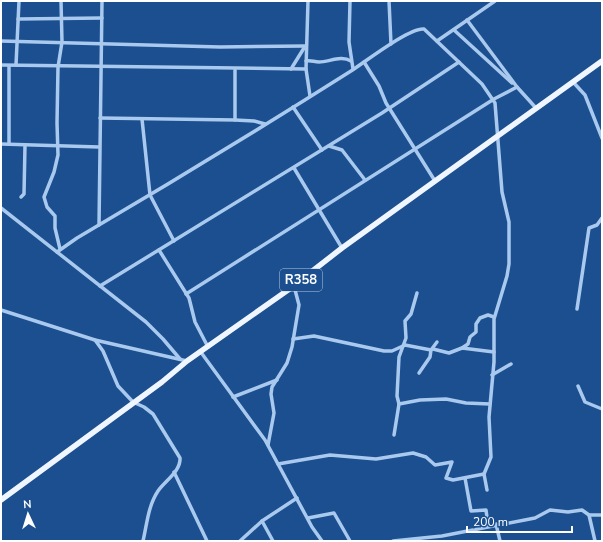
<svg xmlns="http://www.w3.org/2000/svg" width="603" height="542" viewBox="0 0 603 542" font-family="'Nunito Sans',sans-serif">
  <rect width="100%" height="100%" fill="#1b4f8f"/>
  <g fill="none" stroke-linecap="round" stroke-linejoin="round">
    <g stroke="#a9c9ee" stroke-width="3.5">
      <path d="M308 1 306 69 310 96"/>
      <path d="M350 1 349 42 353 69"/>
      <path d="M389 1 391 44"/>
      <path d="M18 19 102 18"/>
      <path d="M467 20 517 87 536 108"/>
      <path d="M454 30 512 83"/>
      <path d="M1 41 220 47 305 46"/>
      <path d="M437 41 495 1"/>
      <path d="M306 61C311 60 314 62 319 62 329 62 341 55 351 61"/>
      <path d="M364 62 379 86 386 103 435 181"/>
      <path d="M1 65 306 69"/>
      <path d="M16 65 19 1"/>
      <path d="M9 66V144"/>
      <path d="M291 69 304 48"/>
      <path d="M573 82 585 95 602 138"/>
      <path d="M293 107 322 150"/>
      <path d="M100 118 235 120 254 121 265 124"/>
      <path d="M142 119 150 195 174 241"/>
      <path d="M235 120V70"/>
      <path d="M1 144 99 147"/>
      <path d="M329 146 342 150 365 180"/>
      <path d="M294 168 342 248"/>
      <path d="M21 197 24 194 25 145"/>
      <path d="M1 208 146 322 163 339 180 359"/>
      <path d="M99 225 102 1"/>
      <path d="M60 249 55 228V216L47 207 44 197 54 172 58 155 57 123 58 67 62 42 61 1"/>
      <path d="M159 250 189 298 195 322 208 347"/>
      <path d="M57 252 77 238C169 184 261 128 351 71 365 62 410 27 424 29L482 84 495 103 502 192 509 222V264L507 276 494 319V362L489 417 491 457 484 474 487 490"/>
      <path d="M100 286 382 113 459 62"/>
      <path d="M186 294 494 99 517 87"/>
      <path d="M577 309 589 228 597 225 602 218"/>
      <path d="M1 310 95 340 187 361"/>
      <path d="M293 339 314 336 384 351H392L405 345 431 350 437 342"/>
      <path d="M95 340 103 351 118 386 133 402 144 407 153 414 180 458C181 471 165 481 158 491 148 506 147 524 143 541"/>
      <path d="M462 348 468 344 470 337 476 332V324L480 318 488 315 494 317"/>
      <path d="M433 349 449 353 462 348 494 352"/>
      <path d="M200 351 265 440 312 527 322 541"/>
      <path d="M419 373 430 357 431 350"/>
      <path d="M492 375 511 364"/>
      <path d="M578 386 585 402 602 409"/>
      <path d="M233 397 277 380"/>
      <path d="M399 404 397 396 399 357 406 338 405 321 411 314 417 293"/>
      <path d="M394 435 399 404 420 400 446 399 466 403 490 404"/>
      <path d="M268 445 274 413 271 394 272 387 287 363 292 347 299 305 294 286"/>
      <path d="M278 464 330 455 376 459 413 453 426 457 435 465 452 462 446 478 453 480 484 474"/>
      <path d="M174 472 207 541"/>
      <path d="M465 478 471 511 486 510 488 525"/>
      <path d="M589 515 595 541"/>
      <path d="M308 518 334 513 350 541"/>
      <path d="M262 521 273 541"/>
      <path d="M496 524 500 541"/>
      <path d="M240 541 262 521 297 498"/>
      <path d="M393 541 442 536 535 518 550 510 568 512 582 510 589 515H602"/>
    </g>
    <path stroke="#f0f6ff" stroke-width="5.5" d="M1 500 162 382 187 361 288 290 342 248 602 61"/>
  </g>
  <g text-anchor="middle" dominant-baseline="central" stroke-width="3" stroke-linejoin="round" paint-order="stroke">
    <rect fill="#1b4f8f" stroke="#bbcadd" stroke-width="1" x="280" y="269" width="42" height="22" rx="3"/>
    <g font-size="13" font-weight="bold" fill="#fff">
      <text x="301" y="280">R358</text>
    </g>
  </g>
  <rect width="603" height="542" fill="none" stroke="#ffffff" stroke-width="4"/>
  <g transform="translate(28 514) rotate(356)" stroke="#1b4f8f" stroke-width="3" paint-order="stroke">
  <path d="M0-3L7 15L0 10L-7 15Z" fill="#ffffff"/>
  <text y="-6" font-size="11" font-weight="bold" text-anchor="middle" fill="#ffffff">N</text>
  </g>
  <path d="M467 526v6h105v-6" fill="none" stroke="#ffffff" stroke-width="2"/>
  <text x="473" y="526" font-size="12" fill="#ffffff" stroke="#1b4f8f" stroke-width="3" paint-order="stroke">200 m</text>
</svg>
